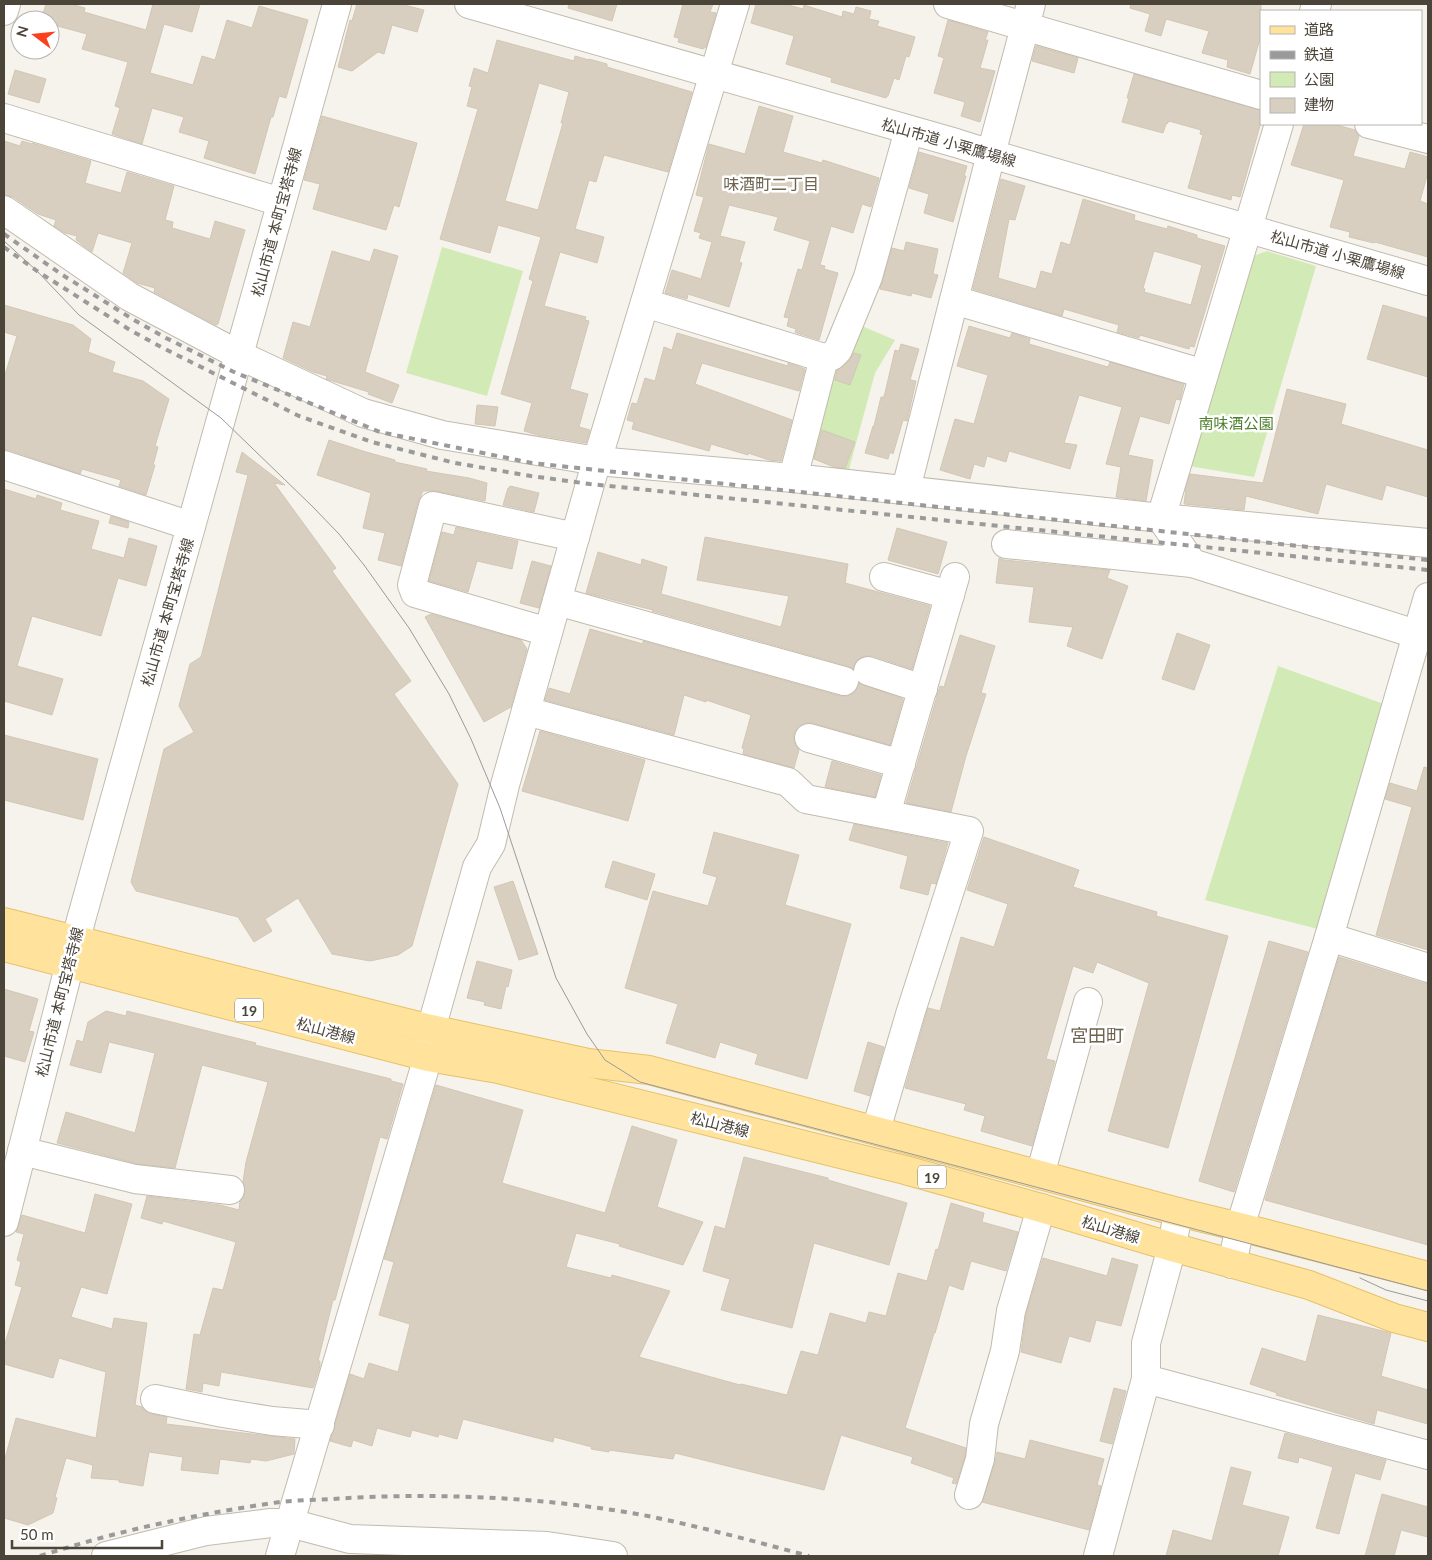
<svg xmlns="http://www.w3.org/2000/svg" width="1432" height="1560" viewBox="0 0 1432 1560" font-family="Lato,'Noto Sans JP',sans-serif">
  <rect width="100%" height="100%" fill="#f6f3ec"/>
  <g fill="#d2eab5">
    <path d="M442 247 523 271 487 396 406 373Z"/>
    <path d="M1267 251 1316 266 1254 477 1189 466 1253 256Z"/>
    <path d="M857 324 895 340 875 373 848 473 806 456 830 366Z"/>
    <path d="M1278 666 1384 704 1318 929 1205 900Z"/>
  </g>
  <g fill="#d8cfc1" stroke="#d3c7b4" fill-rule="evenodd">
    <path d="M46 4H71L85 8 84 12 146 30 153 4H200L192 32 164 24 150 73 193 85 202 56 215 60 227 20 252 28 259 6 308 20 286 98 279 96 273 117H271L255 174 204 158 209 141 179 132 184 117 152 108 142 144 112 134 120 108 115 106 128 62 82 49 87 34 50 24V20H41Z"/>
    <path d="M357 4H400L424 10 417 32 392 25 384 54 378 52 352 71 338 67 350 20 352 21Z"/>
    <path d="M569 4H617L612 21 568 8Z"/>
    <path d="M683 4H713L710 12 716 13 706 47 703 49 678 42 679 38 674 37Z"/>
    <path d="M756 4H785L803 9 804 5 842 17 843 11 854 14 856 7 871 11 869 19 879 21 877 26 915 37 909 57 906 56 899 80 894 78 888 96H887L886 98 831 82 832 78 786 64 794 36 751 23Z"/>
    <path d="M1131 4H1261V35L1250 74 1227 67 1228 60 1202 53 1209 31 1166 19 1161 36 1145 31 1150 14 1130 8Z"/>
    <path d="M948 20 988 32 985 40H988L980 68 995 71 980 122 961 116 965 102 934 93 944 58 938 56Z"/>
    <path d="M497 40 574 61 575 56 589 60V59L607 64V67L692 92 668 172 604 155 596 182 589 180 575 229 604 237 597 263 560 252 544 306 586 317 585 320 589 321 570 389 588 394 579 427 590 430 586 443 538 435 524 431 532 403 501 394 533 281 529 279 541 237 498 225 490 253 440 239 478 109 467 106 472 87 469 86 474 68 488 73ZM539 83 569 92 561 123H563L538 210 505 201Z"/>
    <path d="M1036 46 1078 58 1074 73 1032 61Z"/>
    <path d="M15 70 46 79 39 103 8 94Z"/>
    <path d="M1134 74 1261 110V122L1240 197 1232 195 1231 200 1188 188 1203 135 1200 134 1201 130 1169 121 1167 124H1166L1163 133 1122 122 1129 98H1127Z"/>
    <path d="M759 106 793 116 783 152 822 163 823 160 879 178 871 207 862 204 853 233 831 226 820 265 825 266 824 269 838 273 819 340 797 333 795 332 796 329 787 326 789 318 784 317 798 269 802 270 810 241 774 230 778 217 729 205 720 236 745 242 739 262 742 263 729 307 688 294 687 299 665 293 672 270 701 279 712 242 699 238 701 233 694 231 704 197 696 195 709 144 745 154Z"/>
    <path d="M322 116 417 143 399 207 394 205 386 230 313 209 320 184 304 180Z"/>
    <path d="M1304 124H1333L1355 130 1359 136 1353 156 1405 169 1410 152 1428 157V172L1420 201 1428 204V257L1375 242 1374 243 1349 237 1350 232 1330 227 1344 180 1291 165Z"/>
    <path d="M4 141 20 146 22 141 32 144V143L91 161 85 183 121 193 127 172 174 186 165 220 173 222 172 228 210 239 215 221 245 230 218 324 216 325 154 292 155 288 137 283 123 273 132 243 98 233 92 252 76 240 77 236 65 233 54 226 56 220 38 214 13 197 4 195Z"/>
    <path d="M919 152 967 166 964 176H966L953 222 924 213 929 194 909 188Z"/>
    <path d="M1001 179 1025 186 1015 220 1009 219 998 278 1036 289 1041 271 1052 274 1061 242 1070 245 1083 199 1135 215 1134 220 1167 229 1168 226 1197 235V238L1225 246 1194 347 1190 346 1189 349 1140 335 1139 338 1117 332 1119 325 1064 309 1062 316 973 289ZM1154 251 1202 265 1191 305 1144 292 1145 289 1143 288Z"/>
    <path d="M906 242 938 249 933 274 938 275 931 298 912 293 911 296 880 289 892 248 904 251Z"/>
    <path d="M374 249 398 256 365 372 399 385 392 403 368 394 369 392 329 380 326 379 327 376 313 372 283 358 293 322 310 327 332 251 370 262Z"/>
    <path d="M4 305 73 325 91 339 88 352 115 362 112 372 143 381 169 399 155 446 158 447 153 465H155L146 495 119 486 121 480 82 469 80 474 9 450H4V378L17 336 4 332Z"/>
    <path d="M1383 305 1428 318V377L1367 359Z"/>
    <path d="M969 326 1010 338 1012 333 1030 339 1029 344 1108 367 1110 362 1184 384 1180 400 1176 399 1169 424 1140 416 1128 455 1153 460 1146 501 1116 497 1121 467 1106 464 1122 407 1079 395 1064 443 1077 445 1070 469 1009 451 1006 462 987 456 984 467 974 464 970 479 940 470 955 419 974 424 988 375 957 366Z"/>
    <path d="M677 333 788 366V363L805 369 799 391 702 363 695 384 792 420 781 461 769 460 748 453V455L711 444 709 451 632 429 634 422 627 420 632 403 637 404 645 378 655 381 664 347 672 350Z"/>
    <path d="M901 344 919 349 910 380 916 381 907 421 903 420 893 454 890 452 888 459 865 453 873 426H874L881 397H884L895 350 899 351Z"/>
    <path d="M854 353 861 355 850 385 835 380 837 371 849 361Z"/>
    <path d="M1287 389 1346 404 1341 424 1428 450V497L1386 485 1382 500 1326 484 1318 514 1246 496 1244 510 1184 504 1186 488 1190 474 1263 483Z"/>
    <path d="M477 405 498 407 495 426 475 424Z"/>
    <path d="M822 430 855 442 845 468 834 467 814 459Z"/>
    <path d="M329 440 366 452 395 460V462L427 469 426 471 469 478 487 483 485 501 436 491H423L418 502 401 566 378 560 385 533 363 528 371 493 317 475Z"/>
    <path d="M242 452 285 485 274 483 336 568 332 571 411 681 394 694 458 784 412 946 398 955 370 961 332 954 298 898 265 919 272 931 254 942 238 917 136 891 131 882 164 749 194 732 179 706 190 664 201 657 248 475 236 472Z"/>
    <path d="M510 486 539 493 534 512 503 505 508 488H509Z"/>
    <path d="M4 489 36 499 37 495 62 503 60 510 99 521 91 549 124 558 129 538 157 546 146 586 118 578 101 636 32 616 17 666 63 679 52 715 4 701Z"/>
    <path d="M111 516 129 522 128 528 109 523Z"/>
    <path d="M456 527 518 541 512 569 477 561 468 592 429 581 442 532 454 535Z"/>
    <path d="M897 528 947 542 938 574 888 560Z"/>
    <path d="M705 537 848 564 845 583 930 606 912 669 873 656H865L857 660 853 669 848 666 652 611 653 610 586 593 598 552 641 565 642 559 667 567 661 594 781 627 789 596 697 580Z"/>
    <path d="M999 558 1004 560 1110 570 1107 578 1128 586 1102 659 1067 646 1073 627 1029 622 1034 587 996 583Z"/>
    <path d="M532 561 551 566 539 608 520 603Z"/>
    <path d="M431 614 521 640 527 649 511 707 484 722 425 617Z"/>
    <path d="M590 629 643 644V641L840 696H847L855 692 859 683 903 699 890 745 813 723H806L798 727 794 734V742L799 750 794 768 743 754 744 749 742 748 751 715 706 700V702L684 695 674 735 545 700 549 688 570 694Z"/>
    <path d="M1177 633 1210 645 1194 690 1162 679Z"/>
    <path d="M960 635 995 646 981 693 986 694 966 756 951 812 906 803 940 686 944 687Z"/>
    <path d="M540 731 645 760 628 821 522 791Z"/>
    <path d="M4 735 98 759 83 820 4 800Z"/>
    <path d="M832 761 881 775 875 797 825 787Z"/>
    <path d="M1424 767 1428 768V950L1376 935 1412 807 1385 799 1390 783 1417 791Z"/>
    <path d="M854 824 948 843 936 884 931 883 928 895 900 888 908 856 849 840Z"/>
    <path d="M714 832 799 855 785 905 851 924 807 1079 755 1064 758 1054 720 1042 715 1058 666 1043 678 1004 625 988 653 891 708 906 717 877 703 873Z"/>
    <path d="M984 837 1079 870 1073 887 1157 912 1156 916 1228 936 1168 1148 1108 1131 1149 983 1097 962 1093 973 1073 966 1046 1059 1055 1061 1032 1146 981 1131 985 1116 964 1110 966 1104 905 1088 928 1008 940 1011 961 937 994 947 1008 904 967 890Z"/>
    <path d="M613 861 655 874 647 900 605 887Z"/>
    <path d="M513 881 538 954 519 960 494 887Z"/>
    <path d="M1269 941 1308 952 1234 1192 1199 1181Z"/>
    <path d="M1339 957 1423 983H1428V1245L1265 1200Z"/>
    <path d="M477 961 512 970 508 987 506 986 501 1009 484 1005 485 1002 467 998Z"/>
    <path d="M4 989 38 999 29 1031 34 1032 25 1062 4 1056Z"/>
    <path d="M106 1011 126 1016 127 1011 256 1043 255 1045 391 1079V1081L403 1084 387 1139 380 1137 335 1300H333L318 1361H320V1366L313 1388 221 1372 219 1386 203 1383 202 1392 186 1389 194 1334 200 1335 213 1288 223 1290 236 1242 163 1221 162 1224 141 1218 147 1196 220 1205 239 1210 240 1201 245 1192 243 1182 246 1162 268 1082 202 1065 175 1168 138 1164 57 1143 66 1112 135 1133 155 1053 109 1042 101 1073 70 1065 77 1040 83 1042 88 1022Z"/>
    <path d="M868 1042 884 1047 870 1096 854 1091Z"/>
    <path d="M436 1085 523 1110 502 1183 605 1213 632 1126 677 1140 657 1207 703 1222 683 1265 619 1246 620 1244 576 1233 566 1267 611 1278 612 1275 670 1291 639 1357 740 1385 741 1384 787 1395 801 1351 818 1355 830 1313 866 1323 869 1312 886 1316 898 1273 927 1281 936 1249 938 1250 951 1203 984 1213 982 1222 1018 1232 1006 1271 971 1261 963 1290 949 1285 935 1333H934L905 1428 966 1448 965 1456 956 1484 952 1483 954 1478 911 1463 913 1457 841 1435 824 1490 675 1453 673 1459 609 1450V1452L591 1449 592 1447 554 1437 553 1442 463 1419 457 1439 439 1434 438 1437 412 1430 410 1437 377 1428 372 1446 353 1440 351 1447 330 1441 350 1374 364 1379 369 1363 398 1372 410 1324 379 1315 394 1262 384 1259Z"/>
    <path d="M744 1157 828 1178V1180L907 1203 889 1265 814 1243 792 1328 721 1310 730 1279 703 1271 715 1226 725 1229Z"/>
    <path d="M95 1194 132 1204 107 1294 81 1287 71 1317 112 1329 114 1318 147 1323 135 1405 142 1407 145 1411 151 1414 167 1417 166 1424 295 1439 294 1454 266 1461 251 1459 250 1463 220 1459 218 1474 181 1470 183 1457 149 1452 143 1486 119 1482V1480L91 1478 93 1465 66 1458 55 1497 57 1498 53 1513 28 1525 4 1518V1462L16 1418 96 1438 106 1372 59 1358 53 1378 4 1364V1347L22 1287 15 1285 21 1262 17 1260 24 1234 16 1232 22 1215 85 1233Z"/>
    <path d="M1043 1258 1107 1276 1112 1258 1138 1265 1121 1326 1096 1320 1090 1342 1069 1336 1061 1363 1021 1352 1026 1314Z"/>
    <path d="M1318 1315 1391 1333 1381 1376 1428 1390V1424L1377 1410 1374 1424 1276 1395 1277 1393 1250 1384 1262 1348 1306 1362Z"/>
    <path d="M1114 1388 1126 1391 1112 1444 1100 1441Z"/>
    <path d="M1285 1433 1386 1460 1380 1480 1355 1473 1339 1534 1316 1528 1333 1467 1299 1457 1298 1463 1278 1458Z"/>
    <path d="M1030 1440 1104 1459 1097 1485 1101 1486 1089 1530 982 1502 995 1463 997 1452 1025 1459Z"/>
    <path d="M1231 1467 1251 1472 1242 1505 1289 1517 1278 1556H1166L1173 1530 1212 1541Z"/>
    <path d="M1382 1494 1428 1507V1537L1401 1530 1394 1556H1365Z"/>
  </g>
  <g fill="none" stroke-linecap="round" stroke-linejoin="round">
    <g stroke="#c2bbae" stroke-width="30">
      <g id="minor">
        <path d="M469 4 956 143 991 154 1428 281"/>
        <path d="M948 4 1261 95"/>
        <path d="M4 11 6 4"/>
        <path d="M1314 11 1317 4"/>
        <path d="M4 118 281 202"/>
        <path d="M1279 124 1161 518 1192 563 1428 638"/>
        <path d="M1369 124 1428 139"/>
        <path d="M4 210 130 297 239 355 363 413 442 435 597 461 793 478 1161 518 1428 543"/>
        <path d="M954 300 1204 374"/>
        <path d="M645 303 824 358 793 478"/>
        <path d="M824 358 832 356 838 350 868 277 909 130"/>
        <path d="M4 465 191 526"/>
        <path d="M906 489 991 154 1031 4"/>
        <path d="M1006 544 1192 563"/>
        <path d="M884 577 950 595"/>
        <path d="M557 601 844 681"/>
        <path d="M548 632 415 593 412 585 433 506 575 537"/>
        <path d="M868 671 923 689"/>
        <path d="M526 711 788 782 806 799 969 831 911 1011 876 1130"/>
        <path d="M809 738 901 764"/>
        <path d="M886 814 955 577"/>
        <path d="M1329 937 1428 968"/>
        <path d="M22 1151 135 1179 230 1190"/>
        <path d="M1040 1175 1088 1002"/>
        <path d="M4 1222 81 920 337 4"/>
        <path d="M1232 1264 1240 1227 1329 937 1428 597"/>
        <path d="M1146 1379 1428 1455"/>
        <path d="M155 1399 223 1413 272 1421 320 1425"/>
        <path d="M969 1495 980 1459 984 1424 1005 1351 1011 1311 1041 1208"/>
        <path d="M106 1556 206 1531 271 1523H290L350 1539 547 1546 613 1556"/>
        <path d="M280 1556 428 1057 431 1029 477 867 491 844 505 785 590 484 735 4"/>
        <path d="M1098 1556 1146 1379V1343L1172 1247 1178 1212"/>
      </g>
    </g>
    <g stroke="#e6c16a" stroke-width="30">
      <g id="major">
        <path d="M4 922 431 1029 588 1063 649 1070 1178 1212 1240 1227 1428 1276"/>
        <path d="M4 947 428 1057 498 1069 905 1170 1041 1208 1172 1247 1309 1285 1394 1318 1428 1327"/>
      </g>
    </g>
    <use href="#minor" stroke="#fff" stroke-width="28"/>
    <use href="#major" stroke="#ffe39c" stroke-width="28"/>
    <g stroke="#9a9a9a" stroke-width="1">
      <path d="M4 241 37 271 79 315 221 418 312 506 339 534 364 565 409 628 449 694 471 739 500 808 556 978 587 1034 605 1060 640 1082 1428 1291"/>
      <path d="M1360 1278 1386 1290 1428 1301"/>
    </g>
    <g stroke="#9a9a9a" stroke-width="4" stroke-dasharray="6 6" stroke-linecap="butt">
      <path d="M4 234 61 274 134 320 166 338 234 372 380 432 532 463 1428 560"/>
      <path d="M4 247 37 271 130 330 161 347 299 416 372 442 455 463 531 476 590 484 1428 570"/>
      <path d="M40 1556C63 1549 85 1542 108 1536 162 1522 218 1511 273 1503 293 1500 313 1500 332 1499 436 1492 550 1497 653 1517 705 1528 757 1542 809 1556"/>
    </g>
  </g>
  <g text-anchor="middle" dominant-baseline="central" stroke-width="5" stroke-linejoin="round" paint-order="stroke">
    <g fill="#fff" stroke="#817c74" stroke-width="1">
      <rect x="235" y="998.5" width="28" height="23" rx="4"/>
      <rect x="918" y="1165.5" width="28" height="23" rx="4"/>
    </g>
    <g font-size="14" font-weight="bold" fill="#4b4439">
      <text x="249" y="1010">19</text>
      <text x="932" y="1177">19</text>
    </g>
    <g font-size="15" fill="#4b4439" stroke="#fff">
      <text transform="translate(949 142) rotate(16)">松山市道 小栗鷹場線</text>
      <text transform="translate(276 222) rotate(-75)">松山市道 本町宝塔寺線</text>
      <text transform="translate(1338 254) rotate(16)">松山市道 小栗鷹場線</text>
      <text transform="translate(167 612) rotate(-74)">松山市道 本町宝塔寺線</text>
      <text transform="translate(59 1002) rotate(-76)">松山市道 本町宝塔寺線</text>
      <text transform="translate(326 1030) rotate(15)">松山港線</text>
      <text transform="translate(720 1124) rotate(14)">松山港線</text>
      <text transform="translate(1111 1229) rotate(17)">松山港線</text>
    </g>
    <g font-size="15" fill="#4a7f2a" stroke="#fff">
      <text x="1236" y="423">南味酒公園</text>
    </g>
    <g font-size="16" fill="#6e6250" stroke="#fff">
      <text x="771" y="183">味酒町二丁目</text>
    </g>
    <g font-size="18" fill="#6e6250" stroke="#fff">
      <text x="1097" y="1035">宮田町</text>
    </g>
  </g>
  <rect width="1432" height="1560" fill="none" stroke="#4b4439" stroke-width="10"/>
  <rect x="1260" y="10" width="162" height="115" fill="#ffffff" stroke="#b7b4b0"/>
  <rect x="1270" y="26" width="25" height="8" fill="#ffe39c" stroke="#b7b4b0"/>
  <text x="1304" y="35" font-size="15" fill="#4b4439">道路</text>
  <rect x="1270" y="51" width="25" height="8" fill="#9a9a9a" stroke="#b7b4b0"/>
  <text x="1304" y="60" font-size="15" fill="#4b4439">鉄道</text>
  <rect x="1270" y="72" width="25" height="15" fill="#d2eab5" stroke="#b7b4b0"/>
  <text x="1304" y="85" font-size="15" fill="#4b4439">公園</text>
  <rect x="1270" y="98" width="25" height="15" fill="#d8cfc1" stroke="#b7b4b0"/>
  <text x="1304" y="110" font-size="15" fill="#4b4439">建物</text>
  <g transform="translate(35 35) rotate(286)"><circle r="24" fill="#ffffff" stroke="#b7b4b0"/>
  <path d="M0-4L9 19L0 12L-9 19Z" fill="#fc3f1d"/>
  <text y="-8" font-size="14" font-weight="bold" text-anchor="middle" fill="#4b4439">N</text>
  </g>
  <path d="M12 1540v8h150v-8" fill="none" stroke="#4b4439" stroke-width="2.5"/>
  <text x="20" y="1540" font-size="15" fill="#4b4439" stroke="#ffffff" stroke-width="4" paint-order="stroke">50 m</text>
</svg>
